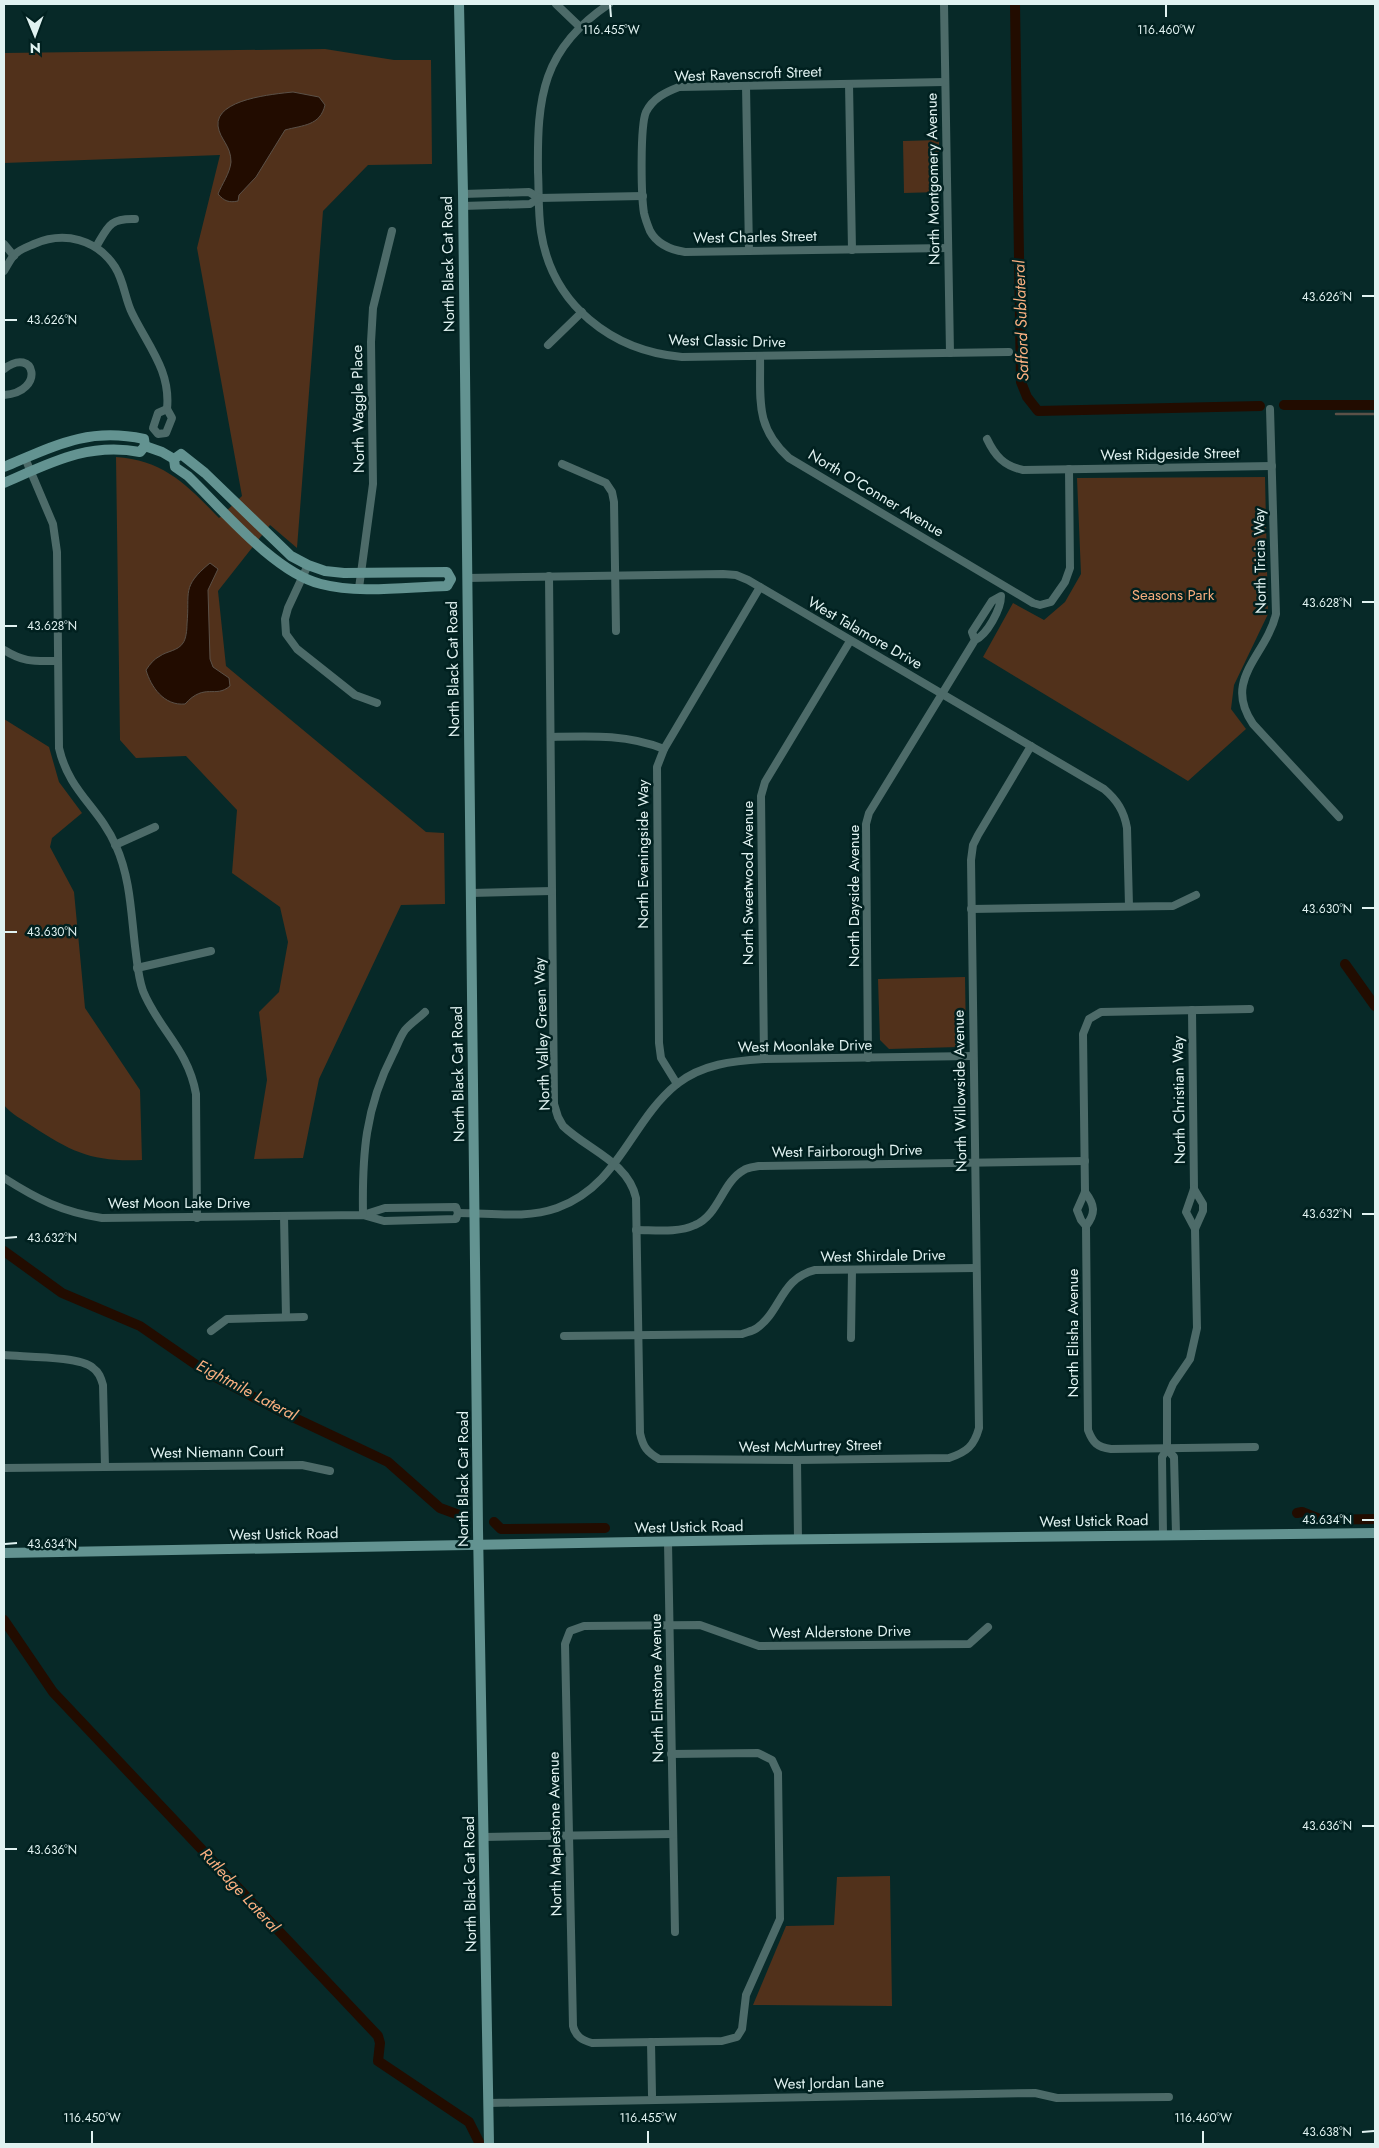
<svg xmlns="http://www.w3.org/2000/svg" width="1379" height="2148" viewBox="0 0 1379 2148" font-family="Jost,sans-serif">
  <rect width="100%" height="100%" fill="#072928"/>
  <g fill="#51311b">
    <path d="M325 49 394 60H431L432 164 368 165 323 211 297 548 270 525 218 591 226 666 426 832 444 833 445 904 401 905 319 1079 303 1158 254 1159 267 1080 259 1012 279 992 288 942 280 907 232 873 237 810 186 756 136 758 120 740 116 457C164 460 188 486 219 518L242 496 197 248 220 155 4 163V53Z"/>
    <path d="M939 140V192L904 193 903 141Z"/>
    <path d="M1265 477 1268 614 1234 685 1231 709 1246 729 1188 781 983 657 1013 603 1044 620 1065 602 1081 574 1077 478Z"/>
    <path d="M4 719 49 747 59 782 82 813 52 838 50 847 74 892 85 1008 140 1090 142 1160C93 1162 73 1153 32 1126 23 1120 11 1114 4 1105Z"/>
    <path d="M965 977 966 1039 958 1047 889 1049 880 1040 878 979Z"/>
    <path d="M890 1876 892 2006 753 2005 786 1926 834 1925 837 1877Z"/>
  </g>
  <g fill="#220c00" stroke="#5b5148">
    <path d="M293 92 319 97 325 105C320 126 303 125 285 130L256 177 239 195 238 201C229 203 224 201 218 194 222 184 230 173 231 162 231 145 220 140 218 126 215 99 274 94 293 92Z"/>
    <path d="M210 563 218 569 208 590 210 659 213 667 229 678 230 686C215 699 205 682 185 704 164 706 151 687 146 670 150 664 154 659 160 656 167 651 178 651 183 643 186 639 187 630 187 624 190 592 181 587 210 563Z"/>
  </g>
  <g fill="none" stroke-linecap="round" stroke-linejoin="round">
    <path stroke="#5b5148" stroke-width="2.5" d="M1336 414H1375"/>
    <g stroke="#220c00" stroke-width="10">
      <path d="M1015 4 1021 382 1027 397 1038 411 1260 406"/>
      <path d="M1284 405H1375"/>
      <path d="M1345 964 1375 1006"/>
      <path d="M4 1251 62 1293 140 1326 208 1373 282 1412 388 1462 440 1508 462 1516"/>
      <path d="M1297 1513 1302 1512 1322 1520 1375 1519"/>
      <path d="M494 1522 501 1529 605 1528"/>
      <path d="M4 1620 53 1692 378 2036 380 2043 378 2061 469 2122 480 2144"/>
    </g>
    <g stroke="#4d6b69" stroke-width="8">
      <path d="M556 4 580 27"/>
      <path d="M609 4C542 49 537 97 538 172 539 192 538 212 541 232 552 305 612 351 682 357L1009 352"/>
      <path d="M944 4 950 353"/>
      <path d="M945 82 679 87C666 92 653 98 646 112 640 126 641 195 644 213 645 218 648 226 650 231 657 244 672 250 685 252L948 248"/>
      <path d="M849 84 852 250"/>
      <path d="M746 86 749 251"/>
      <path d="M463 194 529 192 539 198 643 196"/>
      <path d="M463 206 530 204 539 198"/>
      <path d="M4 244 14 256"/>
      <path d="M96 247C108 227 109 218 135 219"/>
      <path d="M4 271C7 266 10 260 14 255 20 249 27 247 34 244 64 231 97 239 115 267 124 281 125 299 132 313 148 346 171 371 167 409"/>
      <path d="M548 345 582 312"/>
      <path d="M760 356C761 399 754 426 789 458L1033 603 1040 605 1051 602 1065 582 1070 568 1069 469"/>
      <path d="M4 369C35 345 46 392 4 395"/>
      <path d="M167 409 172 418 166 433 158 434 153 428 158 413Z"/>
      <path d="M1270 409 1276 614C1266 656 1222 679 1253 724L1339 817"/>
      <path d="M987 439C995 456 1004 466 1023 470L1272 466"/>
      <path d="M25 458 53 524 57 552 59 748C69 792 99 807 116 846 130 877 131 912 135 946 137 961 138 977 143 991 159 1030 188 1049 196 1094L197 1218"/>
      <path d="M562 464 606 483 612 492 614 502 616 631"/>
      <path d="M308 565 288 608 285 619 286 634 297 649 355 695 377 703"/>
      <path d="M549 576 554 1104 558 1117 563 1126C588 1150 628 1162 636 1198L640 1433C643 1447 647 1452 659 1459L797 1460 949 1458C967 1452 974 1446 979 1428L971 860 973 845 978 835 1031 746"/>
      <path d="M467 578 723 574 736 575 748 580 1104 789C1117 800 1124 811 1127 828L1129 906"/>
      <path d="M359 588 373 484 371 342 373 308 392 231"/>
      <path d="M4 650C25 663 35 661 58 661"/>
      <path d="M551 737C590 736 627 734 664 749"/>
      <path d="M115 845 155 827"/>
      <path d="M471 893 552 891"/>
      <path d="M971 909 1173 906 1196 895"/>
      <path d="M137 968 211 951"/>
      <path d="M1192 1010 1194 1189 1186 1212 1195 1229"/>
      <path d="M868 1058 866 824 869 813 975 640C987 635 1001 609 1001 596L992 601 972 632 975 640"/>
      <path d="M764 1059 761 796 765 782 850 641"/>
      <path d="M677 1084 661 1058 659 1043 657 767 664 749 760 587"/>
      <path d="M4 1178C37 1199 62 1212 102 1218L363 1215 384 1221 456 1219 458 1213 456 1207 385 1208 363 1215"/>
      <path d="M1085 1192C1095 1205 1096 1213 1086 1226L1088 1430C1093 1443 1097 1447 1111 1449L1255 1447"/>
      <path d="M458 1213C491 1213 526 1219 557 1208 620 1185 630 1122 677 1084 702 1064 733 1061 764 1059L973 1056"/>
      <path d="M363 1215C362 1155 365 1108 393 1054 397 1046 400 1037 405 1030 411 1023 419 1018 425 1012"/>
      <path d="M284 1216 286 1317"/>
      <path d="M1086 1226 1081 1220 1077 1210 1085 1192 1083 1034 1089 1019 1101 1012 1250 1009"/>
      <path d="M636 1230C655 1230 678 1233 695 1225 719 1215 722 1182 744 1170 748 1167 755 1167 759 1166L1085 1161"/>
      <path d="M211 1331 227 1319 304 1317"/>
      <path d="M564 1336 742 1334C747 1332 753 1331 757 1328 781 1311 781 1278 815 1270L976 1268"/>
      <path d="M851 1338 852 1270"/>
      <path d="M4 1355C23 1357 80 1356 93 1368 99 1372 101 1378 103 1385L105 1467"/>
      <path d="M1167 1449V1398L1173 1384 1190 1359 1197 1328 1195 1229 1203 1211V1204L1194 1189"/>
      <path d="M797 1460 798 1540"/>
      <path d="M4 1468 302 1465 330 1471"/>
      <path d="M1163 1535 1162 1457 1167 1449 1174 1457 1176 1534"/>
      <path d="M668 1542 675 1932"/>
      <path d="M671 1754 758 1753 772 1760 778 1773 780 1919 746 1995 742 2029 737 2037 722 2041 592 2043C582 2040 576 2037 573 2026L565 1644 570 1631 584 1626 700 1625 759 1646 969 1644 988 1627"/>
      <path d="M484 1837 673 1834"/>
      <path d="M651 2042 652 2095"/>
      <path d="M489 2103 1035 2093 1057 2098 1169 2097"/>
    </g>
    <g stroke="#639391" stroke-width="10">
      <path d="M459 4 463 194 478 1530 489 2144"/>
      <path d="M145 446 162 452 174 459"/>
      <path d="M181 454 205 473 291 556 308 565 325 571 344 573 447 572 451 579 447 586C407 587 359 594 321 584 275 573 222 509 188 476L175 467 174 459Z"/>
      <path d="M4 467C54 446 87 427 144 439L145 446 140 452C88 442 50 463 4 483"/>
      <path d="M4 1553 749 1540 1375 1533"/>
    </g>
  </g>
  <path fill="none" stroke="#e0f2f1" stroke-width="2" d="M610 5 611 17M1166 5V17M1362 296H1374M5 320H17M1362 602H1374M5 626H17M1362 908H1374M5 932H17M1362 1214H1374M5 1238 17 1237M1362 1520H1374M5 1544 17 1543M1362 1826H1374M5 1849H17M92 2131V2143M648 2131V2143M1203 2131V2143M1362 2132 1374 2131"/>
  <g text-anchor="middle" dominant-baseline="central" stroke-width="5" stroke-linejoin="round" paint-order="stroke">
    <g font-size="15" fill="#e0f2f1" stroke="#00201f">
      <text transform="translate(748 74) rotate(-2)">West Ravenscroft Street</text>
      <text transform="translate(933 179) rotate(-91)">North Montgomery Avenue</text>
      <text transform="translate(755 237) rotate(-1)">West Charles Street</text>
      <text transform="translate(448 264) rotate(-91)">North Black Cat Road</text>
      <text transform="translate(727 341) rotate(1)">West Classic Drive</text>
      <text transform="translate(358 409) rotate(-91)">North Waggle Place</text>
      <text transform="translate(1170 454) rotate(-1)">West Ridgeside Street</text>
      <text transform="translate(876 493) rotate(31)">North O'Conner Avenue</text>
      <text transform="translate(1260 561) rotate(-91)">North Tricia Way</text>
      <text transform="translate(865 633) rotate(30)">West Talamore Drive</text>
      <text transform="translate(453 669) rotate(-91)">North Black Cat Road</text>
      <text transform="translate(643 854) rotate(-90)">North Eveningside Way</text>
      <text transform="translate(748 883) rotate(-90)">North Sweetwood Avenue</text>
      <text transform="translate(854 896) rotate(-90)">North Dayside Avenue</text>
      <text transform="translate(542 1034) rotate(-92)">North Valley Green Way</text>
      <text transform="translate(805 1046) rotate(-1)">West Moonlake Drive</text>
      <text transform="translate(458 1074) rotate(-91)">North Black Cat Road</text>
      <text transform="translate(960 1091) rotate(-91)">North Willowside Avenue</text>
      <text transform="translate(1179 1100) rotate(-91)">North Christian Way</text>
      <text transform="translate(847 1151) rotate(-1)">West Fairborough Drive</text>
      <text x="179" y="1203">West Moon Lake Drive</text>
      <text transform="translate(883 1256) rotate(-1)">West Shirdale Drive</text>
      <text transform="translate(1073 1333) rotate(-90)">North Elisha Avenue</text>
      <text transform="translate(810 1446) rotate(-1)">West McMurtrey Street</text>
      <text transform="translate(217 1452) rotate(-1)">West Niemann Court</text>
      <text transform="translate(463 1479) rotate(-90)">North Black Cat Road</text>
      <text transform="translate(1094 1521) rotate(-1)">West Ustick Road</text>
      <text transform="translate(689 1527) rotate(-1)">West Ustick Road</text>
      <text transform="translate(284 1534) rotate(-1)">West Ustick Road</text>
      <text transform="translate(840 1632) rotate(-1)">West Alderstone Drive</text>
      <text transform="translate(657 1688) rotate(-91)">North Elmstone Avenue</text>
      <text transform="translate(555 1834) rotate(-91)">North Maplestone Avenue</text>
      <text transform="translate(470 1884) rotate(-91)">North Black Cat Road</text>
      <text transform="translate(829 2083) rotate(-1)">West Jordan Lane</text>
    </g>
    <g font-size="15" fill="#f7ad7e" stroke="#00201f">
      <text x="1173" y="595">Seasons Park</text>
    </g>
    <g font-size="16" font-style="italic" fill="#fab081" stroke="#00201f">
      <text transform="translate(1021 321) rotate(-92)">Safford Sublateral</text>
      <text transform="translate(247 1390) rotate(28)">Eightmile Lateral</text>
      <text transform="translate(240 1890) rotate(47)">Rutledge Lateral</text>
    </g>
  </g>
  <g font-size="12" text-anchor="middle" fill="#e0f2f1" stroke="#00201f" stroke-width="5" stroke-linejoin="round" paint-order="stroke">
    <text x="611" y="34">116.455°W</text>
    <text x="1166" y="34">116.460°W</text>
    <text x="1327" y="301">43.626°N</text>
    <text x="52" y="324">43.626°N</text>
    <text x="1327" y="607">43.628°N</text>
    <text x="52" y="630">43.628°N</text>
    <text x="1327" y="913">43.630°N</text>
    <text x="52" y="936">43.630°N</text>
    <text x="1327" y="1218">43.632°N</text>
    <text x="52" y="1242">43.632°N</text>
    <text x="1327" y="1524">43.634°N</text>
    <text x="52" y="1548">43.634°N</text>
    <text x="1327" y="1830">43.636°N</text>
    <text x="52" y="1854">43.636°N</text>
    <text x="92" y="2122">116.450°W</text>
    <text x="648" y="2122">116.455°W</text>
    <text x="1203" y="2122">116.460°W</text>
    <text x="1327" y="2136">43.638°N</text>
  </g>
  <rect width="1379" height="2148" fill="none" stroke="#e0f2f1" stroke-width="10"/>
  <g transform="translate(35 35) rotate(179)" stroke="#00201f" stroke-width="4" paint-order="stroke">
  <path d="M0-4L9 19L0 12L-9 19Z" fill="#e0f2f1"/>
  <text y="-8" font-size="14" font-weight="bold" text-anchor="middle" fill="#e0f2f1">N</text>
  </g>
</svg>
